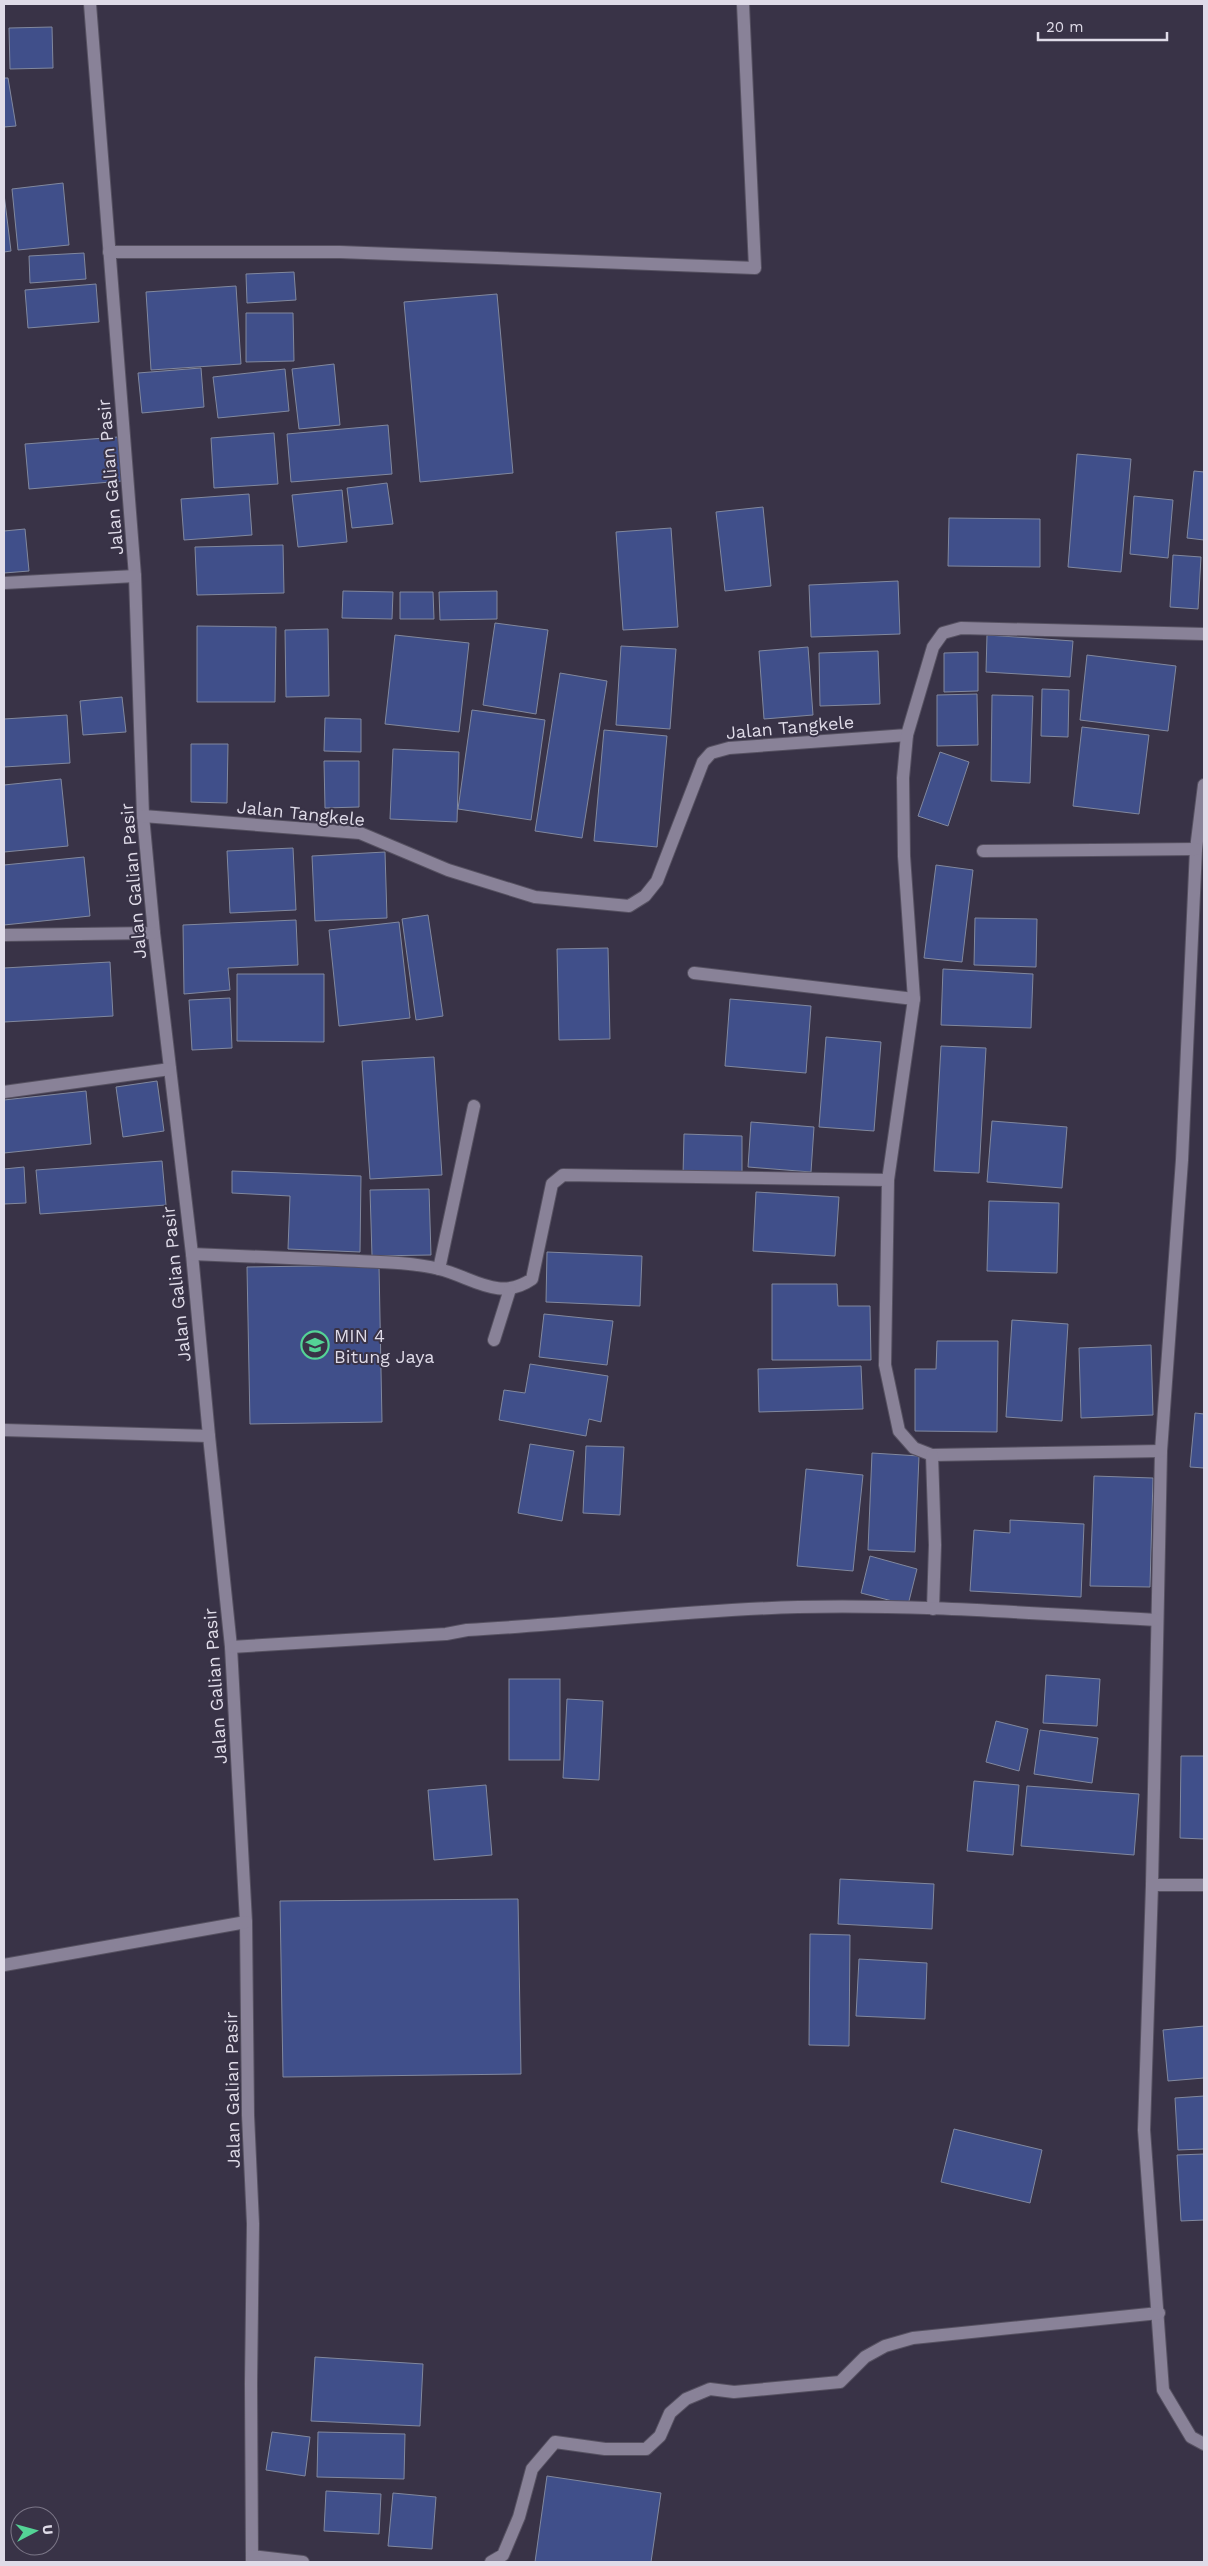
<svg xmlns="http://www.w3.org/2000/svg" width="1208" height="2566" viewBox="0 0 1208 2566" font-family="'Work Sans',sans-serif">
  <rect width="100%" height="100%" fill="#393347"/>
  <g fill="#404f8a" stroke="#81889e">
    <path d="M52 27 53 68 10 69 9 28Z"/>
    <path d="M4 78H8L16 126 4 127Z"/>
    <path d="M63 183 69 245 18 250 12 189Z"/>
    <path d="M4 194 11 251 4 252Z"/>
    <path d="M84 253 86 279 30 283 29 256Z"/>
    <path d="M294 272 296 300 247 303 246 274Z"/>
    <path d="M96 284 99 322 28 328 25 290Z"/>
    <path d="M236 286 241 364 151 370 146 292Z"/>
    <path d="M497 294 513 473 420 482 404 302Z"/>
    <path d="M246 313H293L294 361 246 362Z"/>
    <path d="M334 364 340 425 299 429 292 369Z"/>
    <path d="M201 368 204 407 142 413 138 373Z"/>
    <path d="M285 369 289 411 218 418 213 377Z"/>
    <path d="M388 425 392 474 291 482 287 434Z"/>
    <path d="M274 433 278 484 214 488 211 438Z"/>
    <path d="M118 437 122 481 29 489 25 444Z"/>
    <path d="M1077 454 1131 459 1121 572 1068 567Z"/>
    <path d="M1194 471 1204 472V540L1187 538Z"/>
    <path d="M387 483 393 524 352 528 347 488Z"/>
    <path d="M342 490 347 542 298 547 292 495Z"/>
    <path d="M249 494 252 535 184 540 181 499Z"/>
    <path d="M1134 496 1173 500 1168 558 1130 554Z"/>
    <path d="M763 507 771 586 725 591 716 512Z"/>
    <path d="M949 518 1040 519V567L948 566Z"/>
    <path d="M671 528 678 627 623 630 616 532Z"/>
    <path d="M25 529 29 571 4 573V531Z"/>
    <path d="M283 545 284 593 197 595 195 547Z"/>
    <path d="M1173 555 1201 557 1198 609 1170 607Z"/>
    <path d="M898 581 900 634 811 637 809 585Z"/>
    <path d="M343 591 393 592 392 619 342 618Z"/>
    <path d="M497 591V619L440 620 439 592Z"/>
    <path d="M400 592H433L434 619H400Z"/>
    <path d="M495 623 548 630 536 714 483 705Z"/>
    <path d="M197 626 276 627 275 702H197Z"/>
    <path d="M328 629 329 696 286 697 285 630Z"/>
    <path d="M395 635 469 643 459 732 385 724Z"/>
    <path d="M987 635 1073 641 1070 677 986 672Z"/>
    <path d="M621 646 676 649 670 729 616 725Z"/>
    <path d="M808 647 813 715 764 719 759 651Z"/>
    <path d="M878 651 880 704 820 706 819 653Z"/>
    <path d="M978 652V691L944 692V653Z"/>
    <path d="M1087 655 1176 666 1168 731 1080 720Z"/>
    <path d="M560 673 607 681 582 838 535 831Z"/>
    <path d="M1042 689 1069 690 1068 737 1041 736Z"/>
    <path d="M977 694 978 745 937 746V695Z"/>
    <path d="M992 695 1033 696 1030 783 991 781Z"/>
    <path d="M122 697 126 732 83 735 80 701Z"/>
    <path d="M472 710 545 720 531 820 458 809Z"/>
    <path d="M67 715 70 763 4 767V719Z"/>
    <path d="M325 718 361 719V752L324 751Z"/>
    <path d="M1082 727 1149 735 1139 814 1073 806Z"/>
    <path d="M604 730 667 736 657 847 594 841Z"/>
    <path d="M191 744H228L227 803 191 802Z"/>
    <path d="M393 749 459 752 457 822 390 819Z"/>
    <path d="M940 752 969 762 948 826 918 816Z"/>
    <path d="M324 761H359V807L325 808Z"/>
    <path d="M61 779 68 846 4 852V785Z"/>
    <path d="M293 848 296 910 230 913 227 851Z"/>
    <path d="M385 852 387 918 315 921 312 856Z"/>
    <path d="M84 857 90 916 4 925V865Z"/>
    <path d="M936 865 973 870 962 962 924 958Z"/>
    <path d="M428 915 443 1016 416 1020 402 919Z"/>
    <path d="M975 918 1037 919 1036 967 974 965Z"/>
    <path d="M296 920 298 965 228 968 230 990 184 994 183 925Z"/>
    <path d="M399 922 410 1018 339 1026 329 930Z"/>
    <path d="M608 948 610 1039 559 1040 557 949Z"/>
    <path d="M110 962 113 1016 4 1022V968Z"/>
    <path d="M943 969 1033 974 1031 1028 941 1025Z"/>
    <path d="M237 974H324V1042L237 1041Z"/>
    <path d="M230 998 232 1048 192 1050 189 1000Z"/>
    <path d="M730 999 811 1006 806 1073 725 1066Z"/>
    <path d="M826 1037 881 1042 874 1131 819 1127Z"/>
    <path d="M941 1046 986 1048 979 1173 934 1171Z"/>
    <path d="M434 1057 442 1175 370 1179 362 1061Z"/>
    <path d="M157 1081 164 1131 123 1137 116 1087Z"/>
    <path d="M86 1091 91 1144 4 1153V1100Z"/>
    <path d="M992 1121 1067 1127 1062 1188 987 1182Z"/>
    <path d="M751 1122 814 1127 811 1172 748 1167Z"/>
    <path d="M684 1134 742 1136V1177L683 1175Z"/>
    <path d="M162 1161 166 1205 40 1214 36 1170Z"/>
    <path d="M24 1167 26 1203 4 1204V1169Z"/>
    <path d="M232 1171 361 1176 360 1252 288 1249 290 1196 232 1193Z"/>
    <path d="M429 1189 431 1255 372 1256 370 1190Z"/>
    <path d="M756 1192 839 1197 835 1256 753 1251Z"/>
    <path d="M989 1201 1059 1203 1057 1273 987 1271Z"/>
    <path d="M547 1252 642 1256 640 1306 546 1302Z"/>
    <path d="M379 1265 382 1422 250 1424 247 1267Z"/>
    <path d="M772 1284H837L838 1306H870L871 1360H772Z"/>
    <path d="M544 1314 613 1321 607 1365 539 1357Z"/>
    <path d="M1012 1320 1068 1324 1062 1421 1006 1417Z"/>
    <path d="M937 1341H998L997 1432 915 1431V1369H936Z"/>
    <path d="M1151 1345 1153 1415 1081 1418 1079 1348Z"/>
    <path d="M530 1364 608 1376 601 1422 589 1419 586 1436 499 1420 504 1390 525 1393Z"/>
    <path d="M861 1366 863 1409 759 1412 758 1369Z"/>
    <path d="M1195 1413 1204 1414V1468L1190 1467Z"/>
    <path d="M530 1444 574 1451 562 1521 518 1513Z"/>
    <path d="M586 1446 624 1447 620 1515 583 1513Z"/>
    <path d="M872 1453 919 1456 915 1552 868 1550Z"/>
    <path d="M806 1469 863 1475 853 1571 797 1566Z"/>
    <path d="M1094 1476 1153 1478 1150 1587 1090 1586Z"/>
    <path d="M1010 1520 1084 1524 1081 1597 970 1591 974 1530 1010 1533Z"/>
    <path d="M870 1556 917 1569 908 1605 861 1593Z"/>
    <path d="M1046 1675 1100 1679 1097 1726 1043 1723Z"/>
    <rect x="509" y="1679" width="51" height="81"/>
    <path d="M567 1699 603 1701 599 1780 563 1778Z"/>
    <path d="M996 1721 1028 1729 1019 1771 986 1762Z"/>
    <path d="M1040 1730 1098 1738 1092 1783 1034 1774Z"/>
    <path d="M1181 1756H1204V1839L1180 1838Z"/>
    <path d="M974 1781 1019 1785 1013 1855 967 1851Z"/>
    <path d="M486 1785 492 1855 434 1860 428 1790Z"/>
    <path d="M1027 1786 1139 1794 1134 1855 1021 1846Z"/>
    <path d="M840 1879 934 1884 932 1929 838 1924Z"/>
    <path d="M518 1899 521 2074 283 2077 280 1901Z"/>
    <path d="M810 1934 850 1935 849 2046 809 2045Z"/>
    <path d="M859 1959 927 1963 925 2019 856 2016Z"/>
    <path d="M1204 2026V2078L1168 2081 1163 2030Z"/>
    <path d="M1204 2096V2149L1178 2150 1175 2098Z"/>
    <path d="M954 2129 1042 2150 1030 2203 941 2182Z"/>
    <path d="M1204 2154V2220L1181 2221 1177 2155Z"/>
    <path d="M315 2357 423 2364 420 2426 311 2421Z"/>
    <path d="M272 2432 310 2437 305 2476 266 2470Z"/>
    <path d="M318 2432 405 2434 404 2479 317 2477Z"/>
    <path d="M547 2476 661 2493 651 2562H535Z"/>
    <path d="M326 2491 381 2494 379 2534 324 2531Z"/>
    <path d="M393 2493 436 2497 432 2549 388 2546Z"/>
  </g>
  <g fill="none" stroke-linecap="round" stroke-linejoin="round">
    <g stroke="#565161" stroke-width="14">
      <g id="minor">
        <path d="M90 4 135 576 143 816 154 933 192 1254 209 1436 231 1647 246 1922 248 2115 253 2224 251 2384 252 2562"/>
        <path d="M109 252H340L755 268 743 4"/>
        <path d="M4 583 135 576"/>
        <path d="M1204 785 1196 849 1182 1160 1161 1451 1152 1885 1144 2130 1163 2390 1191 2437 1204 2444"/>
        <path d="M143 816 360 833 448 870 535 897 629 906 645 896 657 881 703 762 711 753 729 748 907 735 933 647 943 633 961 628 1204 634"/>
        <path d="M983 851 1196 849"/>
        <path d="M4 935 154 933"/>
        <path d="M694 973 914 999"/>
        <path d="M4 1092 170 1069"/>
        <path d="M888 1180 885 1365 899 1431 914 1448 932 1455 1161 1451"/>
        <path d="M192 1254C241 1256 289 1258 337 1260 370 1262 407 1261 439 1269 472 1277 499 1302 532 1279L552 1184 563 1175 888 1180 914 999 904 856 903 778 907 735"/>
        <path d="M439 1269 474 1106"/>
        <path d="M494 1340 510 1289"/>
        <path d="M4 1430 209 1436"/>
        <path d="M932 1455 935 1545 933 1609"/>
        <path d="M231 1647 446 1634 467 1630C578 1624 687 1610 798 1607 917 1604 1037 1614 1156 1620"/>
        <path d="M1152 1885H1204"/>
        <path d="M4 1965 246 1922"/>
        <path d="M252 2556 303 2562"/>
        <path d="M491 2562 503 2555 519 2517 532 2469 555 2442 605 2449H646L660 2436 670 2413 686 2399 710 2389 734 2392 840 2382 865 2357 885 2346 913 2338 1159 2313"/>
      </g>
    </g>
    <use href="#minor" stroke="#898298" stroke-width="12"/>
  </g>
  <defs>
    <g id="school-ring" transform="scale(1.4375)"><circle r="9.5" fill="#393347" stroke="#54d396" stroke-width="1.5"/><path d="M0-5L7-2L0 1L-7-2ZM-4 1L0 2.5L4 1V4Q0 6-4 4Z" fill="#54d396"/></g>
  </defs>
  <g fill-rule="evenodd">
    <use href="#school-ring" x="315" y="1345"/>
  </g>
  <g text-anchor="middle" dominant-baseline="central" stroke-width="4" stroke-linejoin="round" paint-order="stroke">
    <g font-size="18" fill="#dfdbe8" stroke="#393347">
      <text transform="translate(110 477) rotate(-95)">Jalan Galian Pasir</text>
      <text transform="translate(790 727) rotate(-5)">Jalan Tangkele</text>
      <text transform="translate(301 813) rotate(6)">Jalan Tangkele</text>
      <text transform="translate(133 881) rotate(-95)">Jalan Galian Pasir</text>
      <text transform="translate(176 1284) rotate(-96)">Jalan Galian Pasir</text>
      <text transform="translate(215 1686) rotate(-94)">Jalan Galian Pasir</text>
      <text transform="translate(232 2090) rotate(-91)">Jalan Galian Pasir</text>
    </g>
    <g font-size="18" fill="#dfdbe8" stroke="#393347" text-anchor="start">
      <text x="334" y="1335">MIN 4<tspan x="334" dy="21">Bitung Jaya</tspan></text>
    </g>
  </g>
  <rect width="1208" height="2566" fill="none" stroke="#dfdbe8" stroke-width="10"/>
  <g transform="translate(35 2531) rotate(84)"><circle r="24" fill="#393347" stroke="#7b7687"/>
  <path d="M0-4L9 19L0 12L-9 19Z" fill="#54d396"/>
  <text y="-8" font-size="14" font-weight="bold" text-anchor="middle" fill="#dfdbe8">U</text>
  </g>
  <path d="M1038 32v8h129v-8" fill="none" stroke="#dfdbe8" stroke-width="2.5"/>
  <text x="1046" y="32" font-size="15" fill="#dfdbe8" stroke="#393347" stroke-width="4" paint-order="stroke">20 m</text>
</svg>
